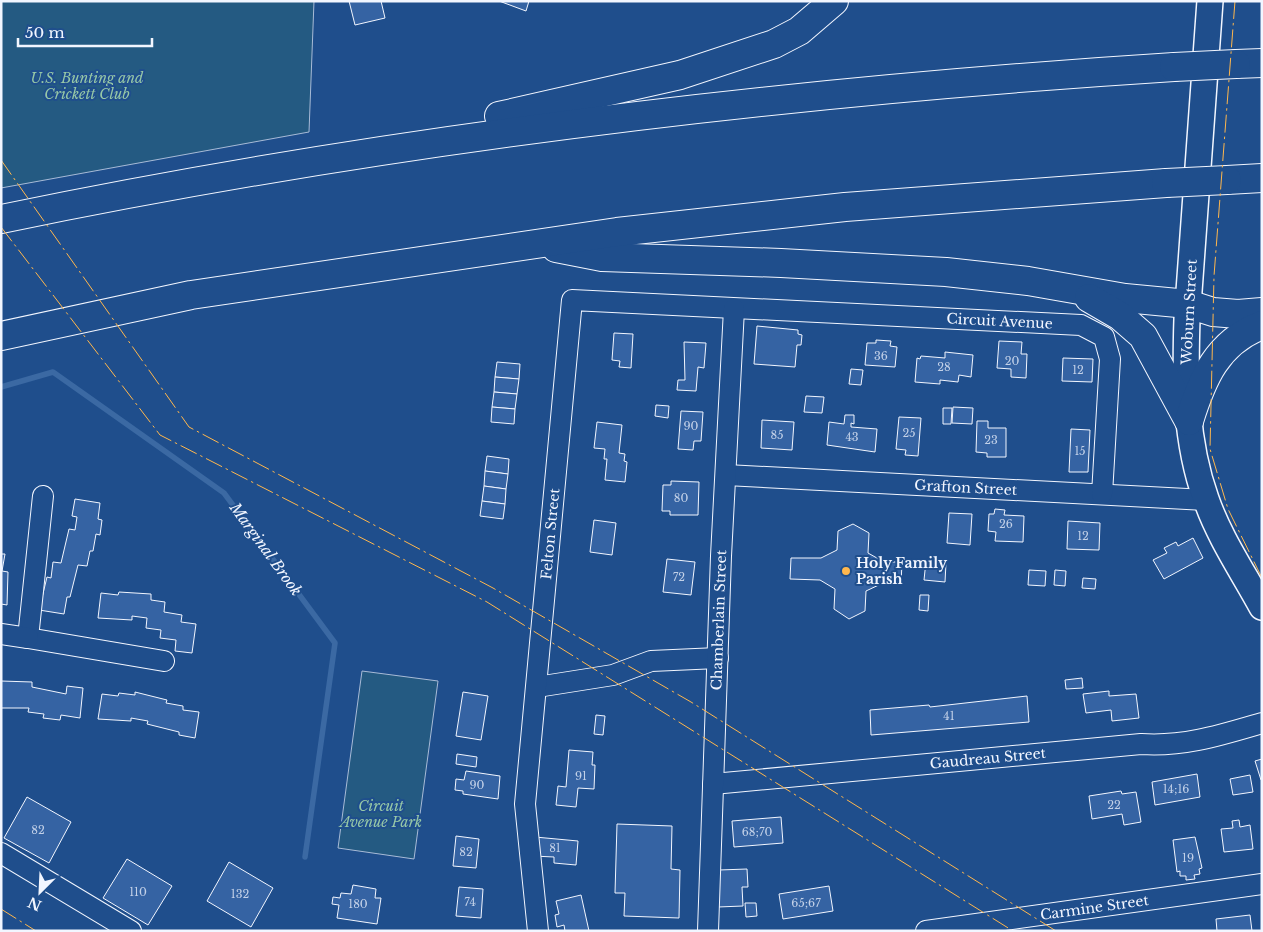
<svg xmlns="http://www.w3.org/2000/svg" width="1263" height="932" viewBox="0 0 1263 932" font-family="'Libre Baskerville',serif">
  <rect width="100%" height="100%" fill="#1f4e8c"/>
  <g fill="#245a82" stroke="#a8bbd7">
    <path d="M1 1H314L309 132 1 188Z"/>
    <path d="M362 671 438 681 414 859 338 848Z"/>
  </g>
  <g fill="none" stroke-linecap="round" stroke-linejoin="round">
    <path stroke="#3b69a3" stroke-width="5.5" d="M1 387 53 372 224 493 335 643 305 857"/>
  </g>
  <g fill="#3563a3" stroke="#f2f6ff">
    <path d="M349 1H381L385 18 355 25Z"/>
    <path d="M499 1H529L526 11Z"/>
    <path d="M757 326 798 330V334L802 335 801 345H797L795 367 754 364Z"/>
    <path d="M614 333 633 334 631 368 619 367 620 361 612 360Z"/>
    <path d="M876 340 891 341 890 346 897 347 895 367 865 365 867 343H876Z"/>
    <path d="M999 341 1022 342 1021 354H1027L1026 378 1011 377V369L997 368Z"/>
    <path d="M684 342 706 343 704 368 698 367 696 391 677 390 678 380H685Z"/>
    <path d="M945 352 973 355 971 377 959 375 958 382 940 380V384L915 382 917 358 920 359 921 356 945 358Z"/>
    <path d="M1063 358 1093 359 1092 382 1062 381Z"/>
    <path d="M497 362 520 364 519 379 495 377Z"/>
    <path d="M851 369 863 370 861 385 849 384Z"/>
    <path d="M495 377 519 379 517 394 494 392Z"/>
    <path d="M494 392 517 394 515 409 492 407Z"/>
    <path d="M806 396 824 397 822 413 804 412Z"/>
    <path d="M656 405 669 406 668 418 655 416Z"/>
    <path d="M492 407 515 409 514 424 491 422Z"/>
    <path d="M953 407 973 408 972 424 952 423Z"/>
    <path d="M943 408H952L951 424H943Z"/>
    <path d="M681 411 703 412 701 441H694L693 450 678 449Z"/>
    <path d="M845 415H854V424L851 423V427L877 429 875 452 827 445 829 422 844 424Z"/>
    <path d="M899 417 921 418 918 456 905 455 906 450 896 449Z"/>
    <path d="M762 420 794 422 792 450 761 448Z"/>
    <path d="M977 421H988V428H1006V457H987V453L976 452Z"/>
    <path d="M597 422 622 425 619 453 625 454 624 461 627 462 625 482 605 480 607 459H604L605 449 594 448Z"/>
    <path d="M1071 429 1090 430 1088 472H1069Z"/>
    <path d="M487 456 509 459 508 474 485 471Z"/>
    <path d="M485 471 508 474 506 489 484 486Z"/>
    <path d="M671 481 699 482 698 515H670V511H662L663 485H671Z"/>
    <path d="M484 486 506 489 505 504 482 501Z"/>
    <path d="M75 499 100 503 98 519 102 520 100 535 96 534 93 551H90L87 566 78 565 70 597H67L64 614 39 610 47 577 51 578 53 562 61 563 69 529 75 530 77 517 72 516Z"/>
    <path d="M482 501 505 504 503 519 480 516Z"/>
    <path d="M995 509 1005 510 1004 515 1024 516 1023 542 995 541 996 532 988 531 989 514H994Z"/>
    <path d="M949 513 972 514 970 545 947 543Z"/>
    <path d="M594 520 616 523 612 555 590 552Z"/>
    <path d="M1068 521 1100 523 1099 550 1067 549Z"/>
    <path d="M853 524 869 533 868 553 884 562H902L901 584 883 583 866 591 865 611 849 619 834 609 835 589 820 580 790 579 791 558H821L837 550 838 531Z"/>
    <path d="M1193 538 1203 558 1164 579 1153 560 1167 553 1164 548 1176 542 1178 546Z"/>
    <path d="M1 554H5L2 571 8 572 7 605 1 604Z"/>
    <path d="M667 559 695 562 691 595 663 592Z"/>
    <path d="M926 561 946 563 945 582 924 580Z"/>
    <path d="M1029 570 1046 571 1045 586 1028 585Z"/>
    <path d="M1055 570 1066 571 1065 586 1054 585Z"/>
    <path d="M1083 578 1096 579 1095 589 1082 588Z"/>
    <path d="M119 592 151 594V600L165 602 164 612 182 615 181 622 196 624 192 653 175 651 176 640 160 638 161 630 146 628 147 618 132 616V620L98 618 101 593 118 595Z"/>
    <path d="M920 595H929L928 611 919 610Z"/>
    <path d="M1082 678 1083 688 1066 689 1065 680Z"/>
    <path d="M1 681 32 682V687L66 694 67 686 83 688 80 718 61 715 60 720 43 718 44 714 28 712 29 708H1Z"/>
    <path d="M1109 691V696L1136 694 1139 718 1112 721 1111 710 1086 713 1083 694Z"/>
    <path d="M135 692 167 700 166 703 183 706V710L199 712 195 738 179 735V732L147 724 148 721 131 718V721L98 719 102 694 118 696 119 693 135 695Z"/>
    <path d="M463 692 488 696 481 740 456 736Z"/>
    <path d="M1027 696 1029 722 871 735 870 710 929 705 930 707Z"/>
    <path d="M596 715 605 716 603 735 594 734Z"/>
    <path d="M569 750 593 752 592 765H595L594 789 578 788 576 807 556 805 558 786 566 787Z"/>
    <path d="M457 754 477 757 476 767 456 764Z"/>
    <path d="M1262 759V780H1261L1255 761Z"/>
    <path d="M466 771 500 776 498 799 463 794V791L455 790 456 779 464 780Z"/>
    <path d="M1197 774 1200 797 1155 805 1152 782Z"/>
    <path d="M1250 775 1253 792 1233 795 1230 779Z"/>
    <path d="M1121 791 1122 794 1136 792 1141 822 1124 825 1122 814 1092 819 1089 796Z"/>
    <path d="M27 797 71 822 49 863 4 838Z"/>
    <path d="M781 817 783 843 734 847 732 821Z"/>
    <path d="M1239 820 1240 827 1250 825 1253 849 1224 852 1221 829 1233 828 1232 821Z"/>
    <path d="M617 824 672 826 671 869 680 870 679 918 624 916 625 893H615Z"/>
    <path d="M456 836 479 839 476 868 453 866Z"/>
    <path d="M535 837 578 841 576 865 554 863V857L533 856Z"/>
    <path d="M1195 837 1202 868 1199 869 1200 874 1194 875 1195 879 1186 880V876H1180V871L1177 872 1173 840Z"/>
    <path d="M127 859 172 886 148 925 103 898Z"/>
    <path d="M229 862 273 888 251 927 207 901Z"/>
    <path d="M747 869 748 887H742L743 906 718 907 719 870Z"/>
    <path d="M353 885 376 889 375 898H381L377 924 337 918 339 905 332 904 333 897 340 898 341 893 351 894Z"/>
    <path d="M829 886 833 911 783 919 779 894Z"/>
    <path d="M459 887 483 889 481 918 456 916Z"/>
    <path d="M581 895 589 931H565L564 925 557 927 555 915 559 914 556 901Z"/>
    <path d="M745 903H756L757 916 746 917Z"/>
    <path d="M1250 915 1252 931H1217L1216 919Z"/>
  </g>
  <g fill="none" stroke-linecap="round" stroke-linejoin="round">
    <g stroke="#f2f6ff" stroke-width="22">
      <g id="minor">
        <path id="s1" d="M726 475 1206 500"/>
        <path d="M43 496 28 638 164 661"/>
        <path d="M1 634 28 638"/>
        <path d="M537 687 613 675 651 661 718 658"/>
        <path id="s2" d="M713 784 1141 744C1184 747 1221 735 1262 723"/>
        <path d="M1 853 131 931"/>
        <path id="s3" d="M538 931 525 804 572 300 1081 325 1104 337 1110 359 1102 494"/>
        <path id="s4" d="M708 931 721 556 734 309"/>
        <path id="s5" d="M926 931 1262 884"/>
      </g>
    </g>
    <g stroke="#f2f6ff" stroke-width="28">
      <path id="major" d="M1210 1 1187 319C1185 379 1185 441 1206 499 1219 537 1243 572 1262 607"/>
    </g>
    <g stroke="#f2f6ff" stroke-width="30">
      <g id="highway">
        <path d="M1236 64 1262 63"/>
        <path d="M499 116 680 75 774 44 799 31 834 1"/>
        <path d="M1227 180 1262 178"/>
        <path d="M1 219C388 139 780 92 1174 67"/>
        <path d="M556 248 602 257 781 263 946 272 1028 281 1125 298 1188 304 1213 312 1238 314 1262 312"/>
        <path d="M1089 298 1120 316 1143 336 1189 421"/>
        <path d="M1 336 191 295 617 232 845 207 1166 183"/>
        <path d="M1189 421C1202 379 1217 342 1262 325"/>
      </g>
    </g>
    <use href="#minor" stroke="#1f4e8c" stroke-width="20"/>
    <use href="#major" stroke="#1f4e8c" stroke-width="25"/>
    <use href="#highway" stroke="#1f4e8c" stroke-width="28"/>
    <g stroke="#f2f6ff" stroke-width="30" stroke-linecap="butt">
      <g id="highway-bridge">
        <path d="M1174 67 1236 64"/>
        <path d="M1166 183 1227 180"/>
      </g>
    </g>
    <use href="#highway-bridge" stroke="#1f4e8c" stroke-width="28"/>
    <g stroke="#ffb74d" stroke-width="1" stroke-dasharray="18 4 2.5 4" stroke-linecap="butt">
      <path d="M1235 1 1214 276 1210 449 1228 509 1262 578"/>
      <path d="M1 160 189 427 493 588 691 702 1056 931"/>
      <path d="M1 227 160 435 487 602 1013 931"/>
      <path d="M1 909 36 931"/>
      <path d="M1 930 2 931"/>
    </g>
  </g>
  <circle fill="#ffb74d" stroke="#1f4e8c" stroke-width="2" cx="846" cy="571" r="5"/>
  <g text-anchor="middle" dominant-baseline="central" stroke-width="4" stroke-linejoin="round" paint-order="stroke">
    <g font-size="11" fill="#c3d1e8">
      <text x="881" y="356">36</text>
      <text x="1012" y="361">20</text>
      <text x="944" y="367">28</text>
      <text x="1078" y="370">12</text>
      <text x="691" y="426">90</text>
      <text x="909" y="433">25</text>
      <text x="777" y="435">85</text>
      <text x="852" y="437">43</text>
      <text x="991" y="440">23</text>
      <text x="1080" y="451">15</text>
      <text x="681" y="498">80</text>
      <text x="1006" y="524">26</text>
      <text x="1083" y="536">12</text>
      <text x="679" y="577">72</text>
      <text x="949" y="716">41</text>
      <text x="581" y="776">91</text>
      <text x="477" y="785">90</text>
      <text x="1176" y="789">14;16</text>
      <text x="1114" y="805">22</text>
      <text x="38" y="830">82</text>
      <text x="757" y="832">68;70</text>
      <text x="555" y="848">81</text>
      <text x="466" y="852">82</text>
      <text x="1188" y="858">19</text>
      <text x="138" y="892">110</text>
      <text x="240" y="894">132</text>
      <text x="470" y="902">74</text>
      <text x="806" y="903">65;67</text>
      <text x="358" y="904">180</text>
    </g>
    <g font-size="14" font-style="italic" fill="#97c8a6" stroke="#1f4e8c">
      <text x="87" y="78">U.S. Bunting and<tspan x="87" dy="16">Crickett Club</tspan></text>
      <text x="381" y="806">Circuit<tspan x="381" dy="16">Avenue Park</tspan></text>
    </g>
    <g font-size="14" fill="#f2f6ff" stroke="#1f4e8c">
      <text transform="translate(1189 312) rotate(-87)">Woburn Street</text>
      <text stroke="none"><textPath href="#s3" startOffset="1062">Circuit Avenue</textPath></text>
      <text stroke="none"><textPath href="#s1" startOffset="240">Grafton Street</textPath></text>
      <text stroke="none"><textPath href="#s3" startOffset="399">Felton Street</textPath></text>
      <text stroke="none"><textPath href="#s4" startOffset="311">Chamberlain Street</textPath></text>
      <text stroke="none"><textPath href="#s2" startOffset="276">Gaudreau Street</textPath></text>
      <text stroke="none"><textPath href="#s5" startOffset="170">Carmine Street</textPath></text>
    </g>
    <g font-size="14" font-weight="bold" fill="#f2f6ff" stroke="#1f4e8c" text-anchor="start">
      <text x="856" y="563">Holy Family<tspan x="856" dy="16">Parish</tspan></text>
    </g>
    <g font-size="15" font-style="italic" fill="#f2f6ff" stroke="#1f4e8c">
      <text transform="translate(266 549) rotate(54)">Marginal Brook</text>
    </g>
  </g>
  <rect width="1263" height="932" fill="none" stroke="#f2f6ff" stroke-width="5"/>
  <g transform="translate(40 892) rotate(204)" stroke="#1f4e8c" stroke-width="4" paint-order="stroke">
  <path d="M0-4L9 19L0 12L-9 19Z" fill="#f2f6ff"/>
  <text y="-8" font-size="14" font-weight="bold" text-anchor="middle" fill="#f2f6ff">N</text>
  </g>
  <path d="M18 38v8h134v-8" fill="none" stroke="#f2f6ff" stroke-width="2.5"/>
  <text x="25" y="38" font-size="15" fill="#f2f6ff" stroke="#1f4e8c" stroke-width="4" paint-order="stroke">50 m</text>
</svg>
